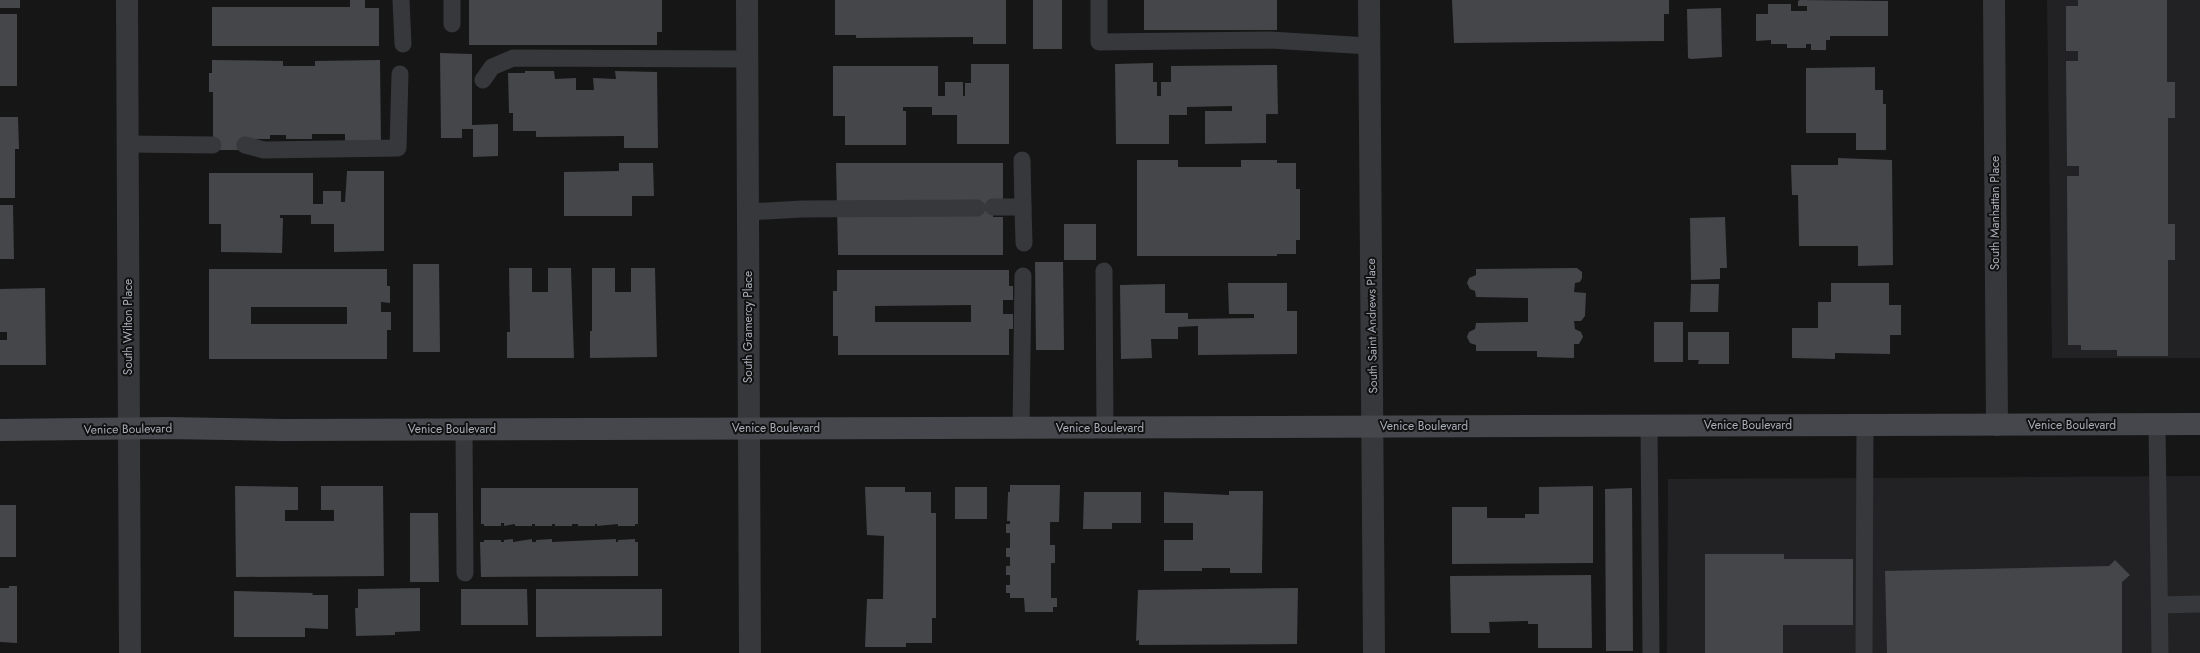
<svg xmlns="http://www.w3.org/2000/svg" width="2200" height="653" viewBox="0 0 2200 653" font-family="Jost,sans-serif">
  <rect width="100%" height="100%" fill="#161617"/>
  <g fill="#222224">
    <path d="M2047 0H2200V358H2052Z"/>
    <path d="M2200 476V653H1667L1668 479Z"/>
  </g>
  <g fill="#45464a" fill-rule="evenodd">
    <rect x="0" y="0" width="20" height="8"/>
    <path d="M350 0H365V8H379V46H212V7H350Z"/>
    <path d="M469 0H662V32H657V45H469Z"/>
    <path d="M835 0H1006V44H973V37L856 38V35H835Z"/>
    <rect x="1033" y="0" width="29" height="49"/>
    <rect x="1144" y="0" width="133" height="30"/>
    <path d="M1452 0H1669V14H1664V41L1454 43Z"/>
    <path d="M1800 0 1888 1V36H1830V40H1826V50H1811V44H1806V48H1787V44H1771V40L1756 41V14H1768V4H1791V11H1807V6H1798V1Z"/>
    <path d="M2078 0H2167V82H2175V118H2168V224H2175V260H2168V356H2117V350H2081V345H2068L2067 176H2079V166H2067L2066 61H2078V51H2066V6H2078Z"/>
    <path d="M1721 8 1722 57 1691 59 1688 58 1687 9Z"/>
    <rect x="0" y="14" width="17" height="72"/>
    <path d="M440 53 472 54V125L498 124V156L473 157V129H462V138H441Z"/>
    <path d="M212 60 283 61V66H315V61L380 60 381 145 345 146V134H312V139H286V135H270V139H245V150H213V92H209V73H212Z"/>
    <path d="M1153 63V82H1157V96H1161V82H1171V66L1277 65 1278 114H1266V143L1205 144V111H1232V106L1187 107V115H1169V144H1116L1115 64Z"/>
    <path d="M971 64H1009V144H957V115H932V107H903V111H906V145H845V116H833V66H938V96H945V82H963V96H965V83H971Z"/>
    <path d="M1875 67V90H1883V104H1886V150H1856V133H1806V68Z"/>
    <path d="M525 71H554L555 79 576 78V90H594L593 78 616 79 615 71 657 72 658 148H624V136L536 137V131H513V113H509L508 73H525Z"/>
    <path d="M0 117H18L19 149H15V198H0Z"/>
    <path d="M1838 158 1892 160 1893 265 1858 266V246H1799L1798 195H1792L1791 165H1838Z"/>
    <path d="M1137 160H1178V167H1241V160H1277V163H1296V189H1300V240H1296V254H1277V256H1137Z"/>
    <path d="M619 163H653L654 196H632V216H564V172L619 171Z"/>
    <path d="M836 163H1003V200H993V217H1003V255H838Z"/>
    <path d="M347 171H384V251L334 252V224H311V215H280V218H283L282 253 221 252V224H209V173H313V204H323V191H341V202H345Z"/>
    <path d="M0 205H13L14 259H0Z"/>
    <path d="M1725 217 1727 268H1720V279L1691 280 1690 218Z"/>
    <rect x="1064" y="224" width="32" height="36"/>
    <path d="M1035 262H1063L1064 350H1036Z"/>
    <path d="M413 264H439L440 352H413Z"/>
    <path d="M509 268H532V292H548V268H571L574 358H507V332H510Z"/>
    <path d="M592 268H615V292H631V268H655L657 357 590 358V331H592Z"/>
    <path d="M1577 268 1582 272V278L1580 282 1575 283 1574 292 1586 293 1585 316 1581 321H1574L1575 329 1581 332 1583 337 1579 344H1574V358L1537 357V351H1476V345L1470 343 1467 337 1469 332 1475 329 1476 323 1528 322V298L1476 297 1475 291 1470 289 1467 283 1469 278 1476 275V269Z"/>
    <path d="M209 269H387V286H390V303L381 302V312H391V330H387V359H209ZM251 307H347V324H251Z"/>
    <path d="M837 270H1009V286H1013V300H1003V314H1013V329H1009V355H838V336H833V291H837ZM971 305V322H875V306Z"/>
    <path d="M1228 283H1287V311H1297V354L1198 355V326L1178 327V339H1151L1152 358 1121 359 1120 285 1165 284V313H1188V319L1254 318V314H1229Z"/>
    <path d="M1831 283H1889V305H1901V335H1890V354L1835 353V359L1792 358V328H1818V302H1831Z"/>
    <path d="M1691 284H1719L1718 312H1690Z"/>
    <path d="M45 288 46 365H0V340H7V332H0V289Z"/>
    <rect x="1654" y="322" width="29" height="40"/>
    <path d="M1688 332H1729V364H1698L1699 360H1688Z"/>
    <path d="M1010 485H1060L1059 522H1050V545H1055V563H1051V598H1057V607H1053V612H1025L1024 598H1010V593H1006V585H1010V575H1006V566H1010V557H1006V548H1010V533H1006V524H1010V521H1007L1008 492H1010Z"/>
    <path d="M235 486 298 487V510H285V521H334V510H321V486H383L384 576 236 577Z"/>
    <path d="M1593 486V563L1452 564V507H1487V518H1525V514H1539V487Z"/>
    <path d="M865 487H905V492H931V513H936V618H932V643H906V647H865L867 599H883L884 536 867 535Z"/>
    <rect x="955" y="487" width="32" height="32"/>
    <path d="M481 488H638V524H635V526H618V524L597 526V524H595V526H578V524H572V526H555V524H552V526H535V524H532V526H515V524L504 526V523H501V526H484V524H481Z"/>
    <path d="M1632 488 1633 651H1606L1605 489Z"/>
    <path d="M1229 491H1263L1262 573H1230V568H1202V571H1164V540H1193V523H1164V492L1229 495Z"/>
    <path d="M1084 492H1141V523H1112V529H1083Z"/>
    <rect x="0" y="505" width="16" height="52"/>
    <path d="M410 513H438L439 582H410Z"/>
    <path d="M513 539V542L532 539V542H536V540L552 539V542L616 539V542H618V540L635 539V542H638V576L481 577 480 542H484V540H501V542H504V540Z"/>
    <path d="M1705 554H1784V559H1853V625H1783V653H1705Z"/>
    <path d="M2115 560 2130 575 2122 582V653H1887L1885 571 2109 566Z"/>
    <path d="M1591 575 1592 648H1538V624H1528V621L1489 622 1490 633H1451L1450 576Z"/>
    <path d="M9 586H17V643L0 642V588H9Z"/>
    <path d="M420 588V631L395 632V635L356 636 355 608H358V589Z"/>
    <path d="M1298 588 1297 644 1139 645V640L1136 641 1138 590Z"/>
    <path d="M461 589H527L528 625H461Z"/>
    <path d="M536 589H662V636L536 637Z"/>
    <path d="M234 591 313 593 312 595H328V629L305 628V637H234Z"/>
  </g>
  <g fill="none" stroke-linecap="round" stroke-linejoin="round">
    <g stroke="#37383c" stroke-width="17">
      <path d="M401 0 403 44"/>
      <path d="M452 0V24"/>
      <path d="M1099 0V42L1269 40 1369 46"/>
      <path d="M483 80 492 67 513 58 747 59"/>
      <path d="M128 144 213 145"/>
      <path d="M245 145 264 150 398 148 400 74"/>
      <path d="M993 207H1023L1022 160"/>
      <path d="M1023 207 1024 243"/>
      <path d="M748 212 802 209 977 208"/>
      <path d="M1104 271 1105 428"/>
      <path d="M2157 424 2160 653"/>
      <path d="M1649 426 1651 653"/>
      <path d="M464 429 465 573"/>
      <path d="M1021 429 1023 276"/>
      <path d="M2160 605 2200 604"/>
      <path d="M1864 653 1865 425"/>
    </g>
    <g stroke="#37383c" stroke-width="22">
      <path d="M747 0 750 653"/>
      <path d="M1369 0 1374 653"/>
      <path d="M1994 0 1997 425"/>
    </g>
    <path stroke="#37383c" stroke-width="22" d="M127 0 130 653"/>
    <path stroke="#45474c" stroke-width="22" d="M0 430 167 428 283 430 2200 424"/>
  </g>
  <g text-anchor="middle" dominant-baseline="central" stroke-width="4" stroke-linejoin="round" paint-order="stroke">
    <g font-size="12" fill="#a8adb7" stroke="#111112">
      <text transform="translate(1995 213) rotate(-90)">South Manhattan Place</text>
      <text transform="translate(1372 326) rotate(-91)">South Saint Andrews Place</text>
      <text transform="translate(128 327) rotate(-90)">South Wilton Place</text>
      <text transform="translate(748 327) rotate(-90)">South Gramercy Place</text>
      <text x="1748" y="425">Venice Boulevard</text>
      <text x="2072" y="425">Venice Boulevard</text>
      <text x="1424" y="426">Venice Boulevard</text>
      <text x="776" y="428">Venice Boulevard</text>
      <text x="1100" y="428">Venice Boulevard</text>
      <text transform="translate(128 429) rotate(-1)">Venice Boulevard</text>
      <text x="452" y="429">Venice Boulevard</text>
    </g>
  </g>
</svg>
